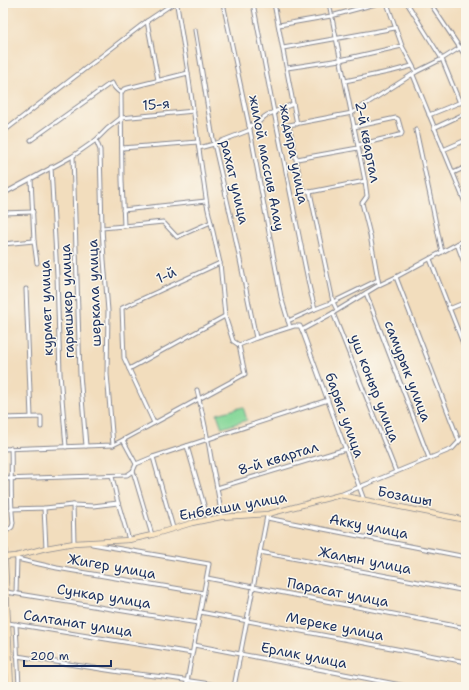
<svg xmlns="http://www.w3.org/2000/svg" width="469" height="690" viewBox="0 0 469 690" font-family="'Shantell Sans',sans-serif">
  <rect width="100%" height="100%" fill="#fbf7ec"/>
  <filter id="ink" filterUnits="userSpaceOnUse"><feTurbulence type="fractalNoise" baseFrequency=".025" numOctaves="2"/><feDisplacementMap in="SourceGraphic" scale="8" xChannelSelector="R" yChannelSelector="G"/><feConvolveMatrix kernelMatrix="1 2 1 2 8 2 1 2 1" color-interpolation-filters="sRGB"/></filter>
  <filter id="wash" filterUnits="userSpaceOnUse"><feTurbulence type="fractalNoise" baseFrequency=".012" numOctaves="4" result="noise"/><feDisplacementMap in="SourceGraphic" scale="16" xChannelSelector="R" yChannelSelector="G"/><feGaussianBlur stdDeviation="0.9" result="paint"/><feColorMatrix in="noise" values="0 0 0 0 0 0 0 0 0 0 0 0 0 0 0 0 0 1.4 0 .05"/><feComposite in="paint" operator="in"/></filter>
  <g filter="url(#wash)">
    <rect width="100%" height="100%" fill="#f2ddbd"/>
    <path fill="#85d798" stroke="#50837b" d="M243 407 247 420 222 428 217 414Z"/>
  </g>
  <g filter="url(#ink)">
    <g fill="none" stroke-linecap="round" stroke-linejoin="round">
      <g stroke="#86868e" stroke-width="5">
        <g id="street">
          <path d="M223 3 250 130 281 297 290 327"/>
          <path d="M253 3 274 112 310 290 315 309 288 321"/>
          <path d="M274 3 297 124"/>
          <path d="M329 3 365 181 367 196 362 203 370 235 379 285"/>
          <path d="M387 3 402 46 416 72"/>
          <path d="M407 3 442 59 460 103"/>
          <path d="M430 3 466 57"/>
          <path d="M275 4 285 3"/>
          <path d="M177 5 188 73 207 205 220 263 225 316 233 341 239 345"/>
          <path d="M147 21 158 80"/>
          <path d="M279 25 331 16 379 3"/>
          <path d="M195 30 213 139 233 226 256 338"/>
          <path d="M283 48 395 28"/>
          <path d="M287 68 340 60 402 46"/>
          <path d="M413 75 466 205"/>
          <path d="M345 81 393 71 412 66"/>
          <path d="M429 115 466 100"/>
          <path d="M121 118 194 111"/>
          <path d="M249 126 258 123 264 117 267 115 293 104"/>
          <path d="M354 127 396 118 398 119 402 133 401 135H399L358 145"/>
          <path d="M434 128 466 113"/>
          <path d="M416 130 442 252"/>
          <path d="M3 132 147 21 174 3"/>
          <path d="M31 140 108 85 112 83C114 88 116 90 121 93"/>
          <path d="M96 140 100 150 102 228 104 260 108 311 107 374 113 445"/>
          <path d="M122 148 198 142"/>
          <path d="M199 148 214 144 250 130"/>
          <path d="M443 150 466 140"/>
          <path d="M73 156 80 374 86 446"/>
          <path d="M297 159 358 148"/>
          <path d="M51 167 57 275 60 374 66 447"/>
          <path d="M453 173 466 167"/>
          <path d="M31 179 34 241 37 263"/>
          <path d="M310 192 365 181"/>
          <path d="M3 194 73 156 96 140 107 129 121 118"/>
          <path d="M123 210 206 201"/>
          <path d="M3 213 33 212"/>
          <path d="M124 226 122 180 121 93 124 89 188 73"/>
          <path d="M102 228 124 226 163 222 177 237 211 222"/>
          <path d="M3 244 34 241"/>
          <path d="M457 244 466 268"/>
          <path d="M430 259 466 351"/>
          <path d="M396 277 459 441"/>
          <path d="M26 289 31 417"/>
          <path d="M366 293 429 458"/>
          <path d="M315 309 333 302 378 280"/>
          <path d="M449 309 466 302"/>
          <path d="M337 310 333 302 310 192 302 189 289 125 352 113 416 72 442 59 466 44"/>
          <path d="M333 313 396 472"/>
          <path d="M129 369 225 316"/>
          <path d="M197 390C203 415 208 439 212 464 216 482 220 499 221 517"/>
          <path d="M3 418 41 417V427"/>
          <path d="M154 423 124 358 122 308 220 263"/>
          <path d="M123 440 245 374 239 345 256 338 294 326H300L302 330"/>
          <path d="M187 446 208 519"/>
          <path d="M3 449 113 445 123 440 136 464 133 471 127 475 3 479"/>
          <path d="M153 457 173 528"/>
          <path d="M136 464 148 459 153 457 208 439 328 400"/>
          <path d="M133 471 152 535"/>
          <path d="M112 476 117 499 129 540"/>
          <path d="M217 488 346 449"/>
          <path d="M340 495 452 449 466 434"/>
          <path d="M364 500 302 330 333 313 379 285 396 277 466 239"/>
          <path d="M73 505 74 543"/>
          <path d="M44 508 46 548"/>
          <path d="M11 509 45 508 73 505 93 506 118 503"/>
          <path d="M267 518 466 557"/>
          <path d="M4 533 12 527 13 523C10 498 12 473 11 448"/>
          <path d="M92 544 209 564 186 687"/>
          <path d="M260 552 466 591"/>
          <path d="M17 559 57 568 204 593"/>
          <path d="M207 578 466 628"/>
          <path d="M6 592 198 623"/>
          <path d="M16 593 17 557"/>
          <path d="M200 612 466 662"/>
          <path d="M3 624 8 623 192 653"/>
          <path d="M16 624 19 687"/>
          <path d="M194 645 411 687"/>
          <path d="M17 656 120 672 164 677 230 687"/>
          <path d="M3 666 10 664"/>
          <path d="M3 685V687"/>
          <path d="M234 687 267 516"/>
        </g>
      </g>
      <g stroke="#86868e" stroke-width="6">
        <g id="secondary">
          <path d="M3 519 11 687"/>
          <path d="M5 557 16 556 46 548 74 543 129 540 152 535 192 523 221 517 268 514 340 495 466 520"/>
        </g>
      </g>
      <use href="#street" stroke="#fff" stroke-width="3"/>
      <use href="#secondary" stroke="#fbe6c4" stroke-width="4.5"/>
    </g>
  </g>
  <g text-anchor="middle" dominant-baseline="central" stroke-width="3" stroke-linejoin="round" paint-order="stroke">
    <g font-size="14" fill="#1b2f5e" stroke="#fbf7ec">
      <text transform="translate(156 104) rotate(-5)">15-я</text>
      <text transform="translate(368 142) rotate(79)">2-й квартал</text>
      <text transform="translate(294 154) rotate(79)">жадыра улица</text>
      <text transform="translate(267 163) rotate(79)">жилой массив Алау</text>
      <text transform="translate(235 182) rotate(77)">рахат улица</text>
      <text transform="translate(166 275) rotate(-25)">1-й</text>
      <text transform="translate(94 293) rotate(-92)">шеркала улица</text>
      <text transform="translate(67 301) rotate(-92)">гарышкер улица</text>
      <text transform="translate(46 308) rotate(-92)">курмет улица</text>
      <text transform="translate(408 371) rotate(69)">самурык улица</text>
      <text transform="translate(375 388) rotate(69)">уш коныр улица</text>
      <text transform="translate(345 415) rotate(70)">барыс улица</text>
      <text transform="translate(278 458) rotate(-17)">8-й квартал</text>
      <text transform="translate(405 496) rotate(11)">Бозашы</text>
      <text transform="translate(233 506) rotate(-10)">Енбекши улица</text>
      <text transform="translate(369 526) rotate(11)">Акку улица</text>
      <text transform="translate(365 560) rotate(11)">Жалын улица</text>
      <text transform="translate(112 566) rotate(10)">Жигер улица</text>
      <text transform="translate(338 592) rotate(11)">Парасат улица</text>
      <text transform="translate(104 596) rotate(9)">Сункар улица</text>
      <text transform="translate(78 623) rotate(9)">Салтанат улица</text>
      <text transform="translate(335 626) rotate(11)">Мереке улица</text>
      <text transform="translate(304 655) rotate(11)">Ерлик улица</text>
    </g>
  </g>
  <rect width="469" height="690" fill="none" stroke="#fbf7ec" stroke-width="16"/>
  <path d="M24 660v6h87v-6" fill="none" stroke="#1b2f5e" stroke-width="2"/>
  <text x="30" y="660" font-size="12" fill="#1b2f5e" stroke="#fbf7ec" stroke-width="3" paint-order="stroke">200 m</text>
</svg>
